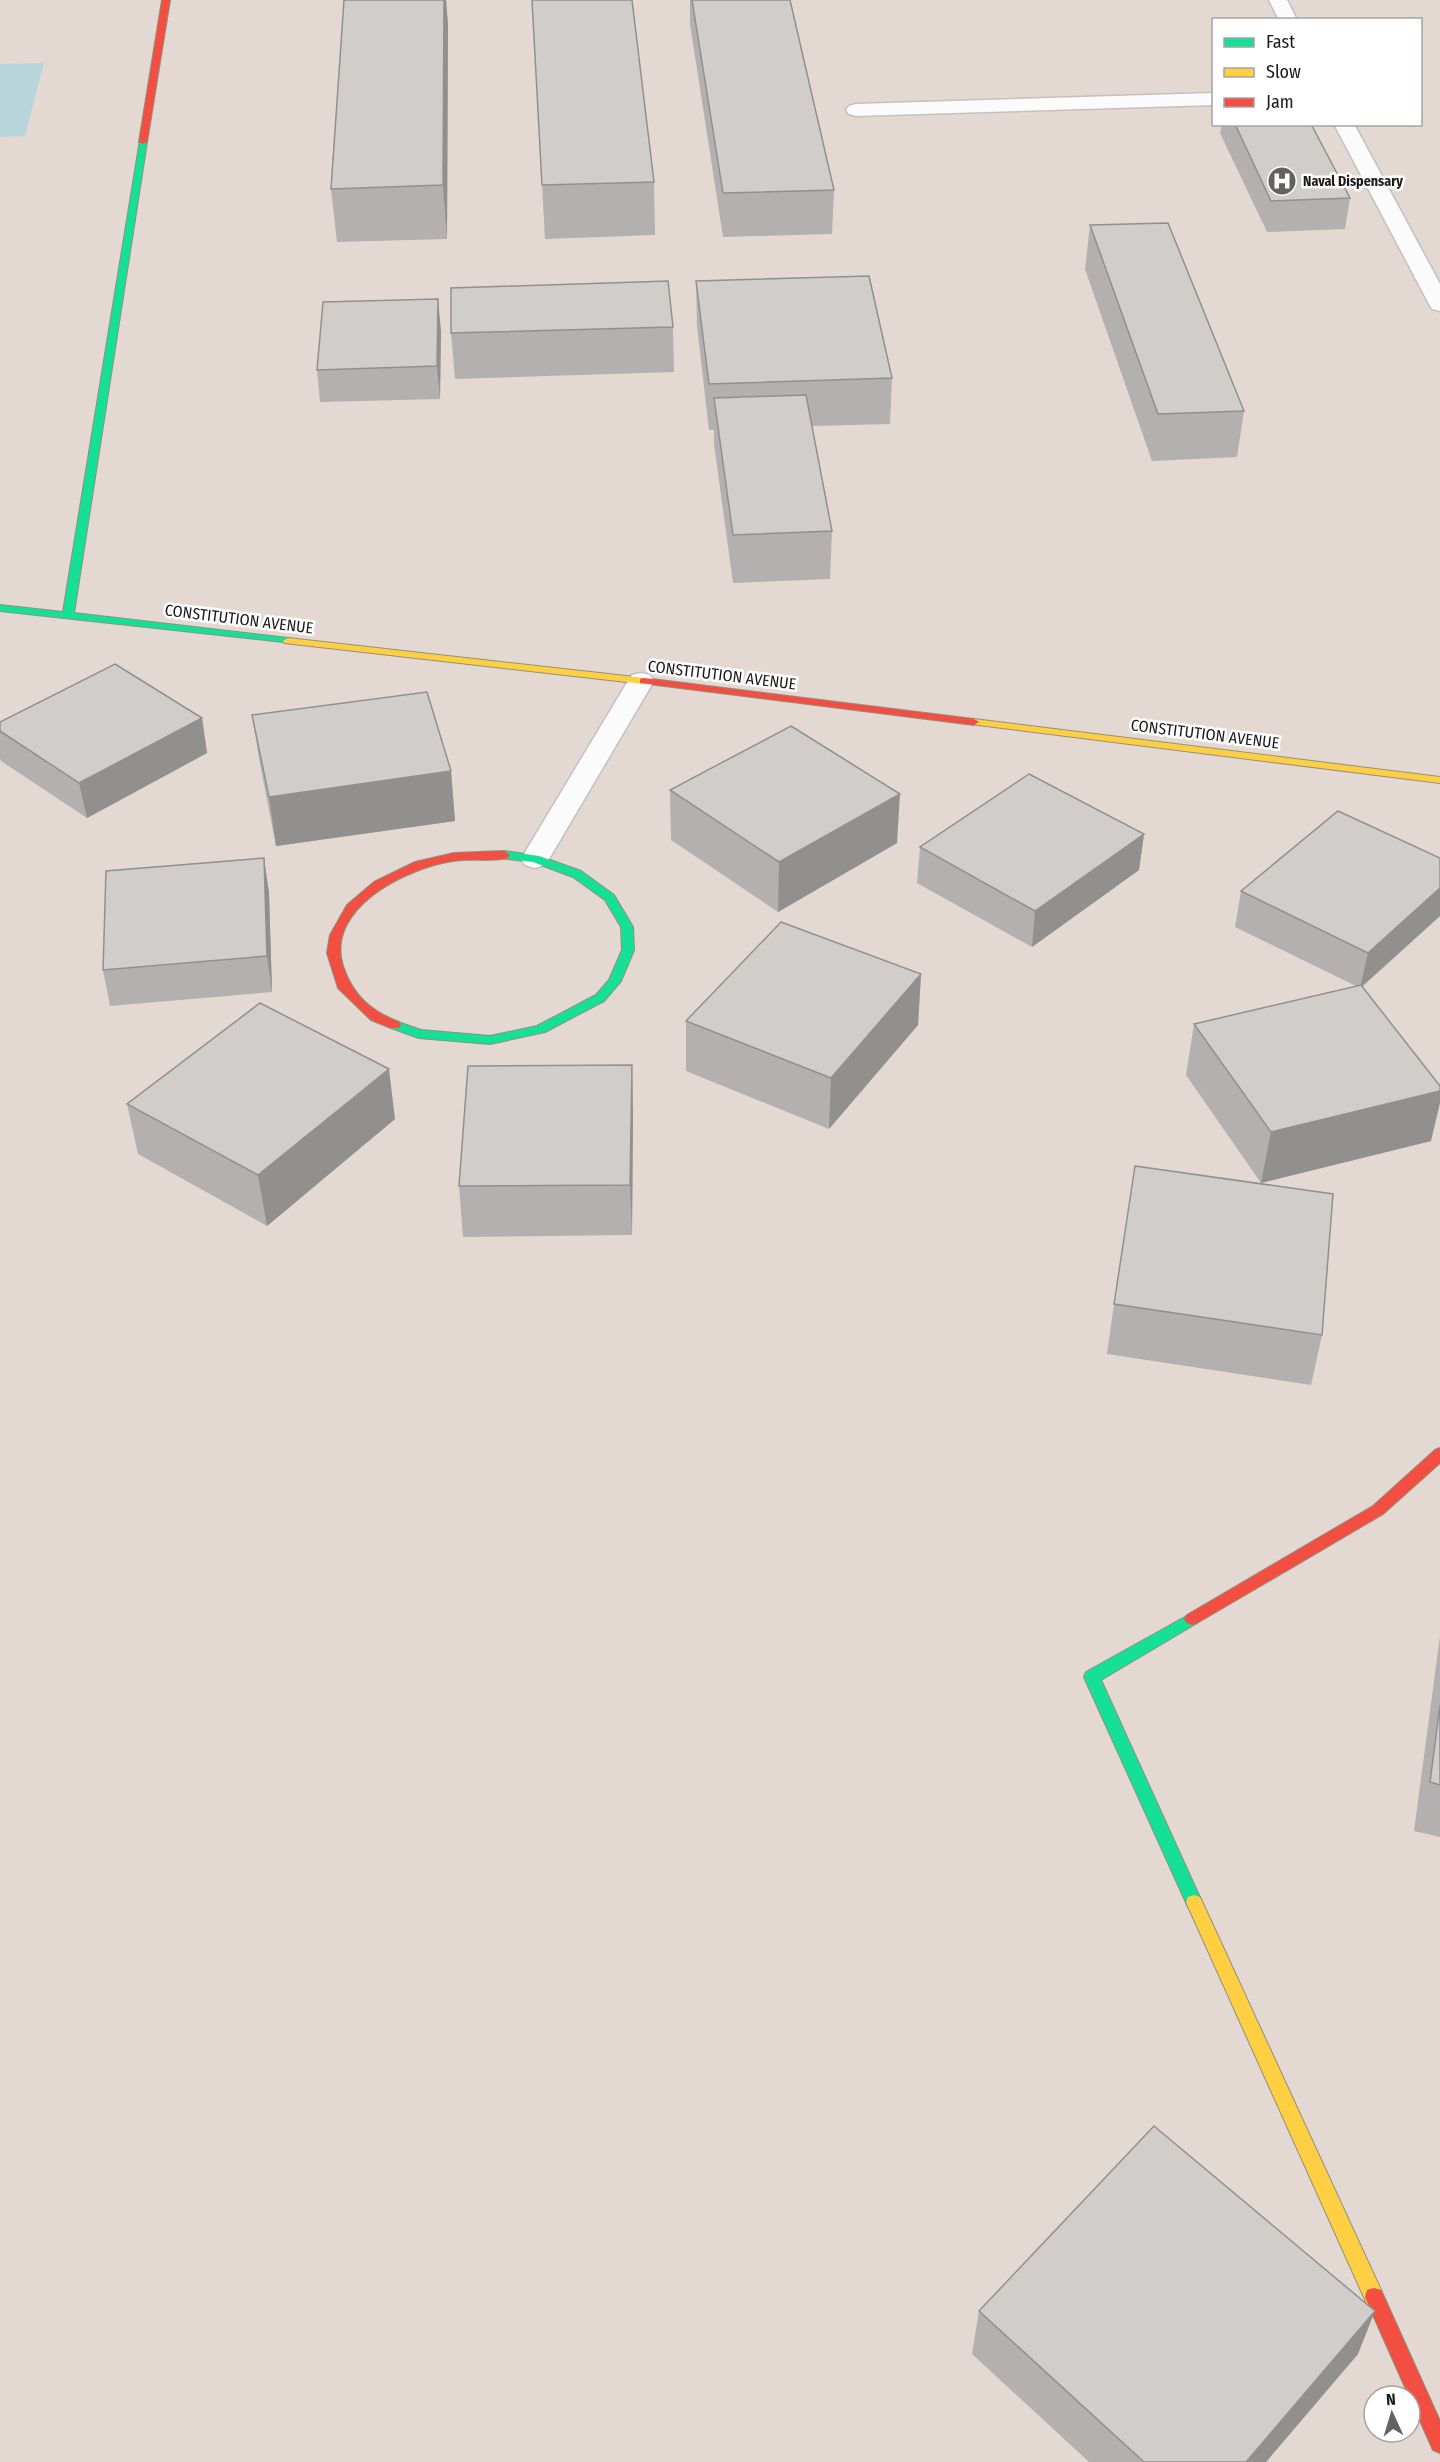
<svg xmlns="http://www.w3.org/2000/svg" width="1440" height="2462" viewBox="0 0 1440 2462" font-family="'Fira Sans Condensed',sans-serif">
  <rect width="100%" height="100%" fill="#e9e7e4"/>
  <path fill="#e4d8d3" fill-rule="evenodd" d="M0 0H1440V2462H0ZM1214 20H1420V124H1214ZM1374 2396H1410V2432H1374Z"/>
  <path fill="#b8d5dc" d="M44 63 25 136 0 137V64Z"/>
  <g fill="none" stroke-linecap="round" stroke-linejoin="round">
    <g stroke="#c2c1c0" stroke-width="3">
      <g id="street">
        <path d="M1269 0H1287L1297 20H1279Z"/>
        <path d="M1214 93V105L856 116 849 114 846 110 849 106 856 104Z"/>
        <path d="M1334 124H1354L1440 284V311L1432 309 1429 304Z"/>
        <path d="M641 673 650 675 654 681 549 859 545 865 535 868 525 865 521 859 628 681 632 675Z"/>
      </g>
    </g>
    <g stroke="#90917d" stroke-width="2">
      <g id="fast">
        <path d="M140 140 147 142 74 613 288 638 292 639V643L0 611V605L63 612Z"/>
        <path d="M504 851 539 856 581 871 614 895 633 927 634 950 621 981 604 1001 545 1032 490 1044 419 1038 391 1028 389 1025 395 1021 421 1030 490 1036 537 1026 596 995 609 980 622 950 621 927 605 900 573 877 533 862 500 858 498 855Z"/>
        <path d="M1192 1613 1197 1615 1200 1619 1197 1623 1101 1680 1202 1902 1200 1907 1194 1909 1188 1907 1084 1677 1086 1672Z"/>
      </g>
    </g>
    <g stroke="#90917d" stroke-width="2">
      <g id="slow">
        <path d="M288 638 644 678 649 681 644 684 284 643 283 641Z"/>
        <path d="M974 719 1440 777V783L970 724V720Z"/>
        <path d="M1194 1895 1200 1897 1381 2290 1383 2297 1381 2304 1374 2306 1367 2304 1186 1902 1188 1897Z"/>
      </g>
    </g>
    <g stroke="#90917d" stroke-width="2">
      <g id="jam">
        <path d="M162 0H170L147 142 143 144 139 142Z"/>
        <path d="M644 678 974 719 979 722 974 725 640 683V679Z"/>
        <path d="M504 851 510 855 508 858C490 862 471 858 453 861 406 868 325 908 343 966 353 996 371 1011 399 1022L401 1025 399 1028H391L371 1020 338 988 327 953 330 935 347 905 374 882 415 862 454 853Z"/>
        <path d="M1440 1448V1463L1383 1514 1197 1623 1192 1625 1187 1623 1184 1619 1187 1615 1373 1506 1435 1450Z"/>
        <path d="M1374 2288 1381 2290 1440 2421V2453L1433 2450 1365 2297 1367 2290Z"/>
      </g>
    </g>
    <use href="#street" fill="#fcfbfb" fill-rule="evenodd"/>
    <use href="#fast" fill="#16e098" fill-rule="evenodd"/>
    <use href="#slow" fill="#ffcf43" fill-rule="evenodd"/>
    <use href="#jam" fill="#f24e42" fill-rule="evenodd"/>
  </g>
  <g fill="#b3b0af">
    <path d="M344 0H446L448 25 447 239 337 242 331 189Z"/>
    <path d="M532 0 654 182 655 235 545 239Z"/>
    <path d="M690 0H790L834 190 832 234 723 237 690 24Z"/>
    <path d="M1222 124H1311L1350 198 1345 229 1267 232 1220 133Z"/>
    <path d="M1090 225 1244 411 1237 457 1152 461 1085 269Z"/>
    <path d="M696 281 892 378 890 424 812 426 832 531 830 579 733 583 714 444V430H709L697 326Z"/>
    <path d="M673 327 674 372 455 379 451 333Z"/>
    <path d="M441 331 440 399 320 402 317 370Z"/>
    <path d="M252 715 451 771 455 821 276 846 260 764Z"/>
    <path d="M202 718 207 753 87 818 1 761 0 758V722Z"/>
    <path d="M670 790 897 843 778 912 671 840Z"/>
    <path d="M1144 834 1139 870 1032 947 917 883 920 847Z"/>
    <path d="M264 858 269 893 272 992 110 1006 103 970Z"/>
    <path d="M1440 858V916L1362 987 1431 1141 1261 1183 1186 1075 1194 1024 1356 986 1235 927 1241 891Z"/>
    <path d="M921 974 918 1025 829 1129 686 1071V1021Z"/>
    <path d="M632 1065 633 1115 632 1235 463 1237 459 1186Z"/>
    <path d="M127 1104 395 1119 267 1226 138 1154Z"/>
    <path d="M1114 1304 1322 1335 1311 1385 1107 1354Z"/>
    <path d="M1440 1636V1837L1414 1831Z"/>
    <path d="M979 2311 1358 2354 1266 2462H1089L972 2354Z"/>
  </g>
  <g fill="#92908e">
    <path d="M444 0H446L448 25 447 239 443 185Z"/>
    <path d="M438 299 441 331 440 399 437 366Z"/>
    <path d="M202 718 207 753 87 818 79 783Z"/>
    <path d="M451 771 455 821 276 846 269 797Z"/>
    <path d="M900 794 897 843 778 912 779 862Z"/>
    <path d="M1144 834 1139 870 1032 947 1035 911Z"/>
    <path d="M264 858 269 893 272 992 267 956Z"/>
    <path d="M1440 888V916L1360 988 1368 953Z"/>
    <path d="M921 974 918 1025 829 1129 831 1078Z"/>
    <path d="M632 1065 633 1115 632 1235 630 1185Z"/>
    <path d="M389 1069 395 1119 267 1226 258 1175Z"/>
    <path d="M1440 1091V1103L1431 1141 1261 1183 1271 1132Z"/>
    <path d="M1375 2311 1358 2354 1266 2462H1246Z"/>
  </g>
  <g fill="#d0cdcb" stroke="#92908e" stroke-width="1.5">
    <path d="M344 0H444L443 185 331 189Z"/>
    <path d="M532 0H632L654 182 542 185Z"/>
    <path d="M692 0H790L834 190 723 193Z"/>
    <path d="M1235 124H1311L1350 198 1271 201Z"/>
    <path d="M1168 223 1244 411 1158 414 1090 225Z"/>
    <path d="M869 276 892 378 709 384 696 281Z"/>
    <path d="M668 281 673 327 451 333V288Z"/>
    <path d="M438 299 437 366 317 370 323 302Z"/>
    <path d="M806 395 832 531 733 535 714 398Z"/>
    <path d="M115 664 202 718 79 783 0 731V722Z"/>
    <path d="M427 692 451 771 269 797 252 715Z"/>
    <path d="M791 726 900 794 779 862 670 790Z"/>
    <path d="M1029 774 1144 834 1035 911 920 847Z"/>
    <path d="M1338 811 1440 858V888L1368 953 1241 891Z"/>
    <path d="M264 858 267 956 103 970 106 871Z"/>
    <path d="M781 922 921 974 831 1078 686 1021Z"/>
    <path d="M1361 985 1440 1086V1091L1271 1132 1194 1024Z"/>
    <path d="M260 1003 389 1069 258 1175 127 1104Z"/>
    <path d="M632 1065 630 1185 459 1186 468 1066Z"/>
    <path d="M1135 1166 1333 1194 1322 1335 1114 1304Z"/>
    <path d="M1440 1705V1785L1430 1782Z"/>
    <path d="M1154 2126 1375 2311 1246 2462H1144L979 2311Z"/>
  </g>
  <defs>
    <g id="hospital-disc" transform="scale(1.5)"><circle r="9.5" fill="#636261" stroke="#fff"/><path d="M-5-5h3v3.5h4V-5h3V5h-3V1.5h-4V5h-3Z" fill="#fff"/></g>
  </defs>
  <g fill-rule="evenodd">
    <use href="#hospital-disc" x="1282" y="181"/>
  </g>
  <g text-anchor="middle" dominant-baseline="central" stroke-width="5" stroke-linejoin="round" paint-order="stroke">
    <g font-size="14" font-weight="bold" fill="#1b1b1b" stroke="#fff" text-anchor="start">
      <text x="1303" y="181">Naval Dispensary</text>
    </g>
    <g font-size="16" fill="#1b1b1b" stroke="#fff">
      <text transform="translate(239 619) rotate(7)">CONSTITUTION AVENUE</text>
      <text transform="translate(722 675) rotate(7)">CONSTITUTION AVENUE</text>
      <text transform="translate(1205 734) rotate(7)">CONSTITUTION AVENUE</text>
    </g>
  </g>
  <rect x="1212" y="18" width="210" height="108" fill="#ffffff" stroke="#a4a4a4" stroke-width="1.5"/>
  <rect x="1224" y="38" width="30" height="9" fill="#16e098" stroke="#a4a4a4" stroke-width="1.5"/>
  <text x="1266" y="48" font-size="18" fill="#1b1b1b">Fast</text>
  <rect x="1224" y="68" width="30" height="9" fill="#ffcf43" stroke="#a4a4a4" stroke-width="1.5"/>
  <text x="1266" y="78" font-size="18" fill="#1b1b1b">Slow</text>
  <rect x="1224" y="98" width="30" height="9" fill="#f24e42" stroke="#a4a4a4" stroke-width="1.5"/>
  <text x="1266" y="108" font-size="18" fill="#1b1b1b">Jam</text>
  <g transform="translate(1392 2414) rotate(356)"><circle r="28" fill="#ffffff" stroke="#a4a4a4" stroke-width="1.5"/>
  <path d="M0-4.5L10 22L0 15L-10 22Z" fill="#636261"/>
  <text y="-9" font-size="16" font-weight="bold" text-anchor="middle" fill="#1b1b1b">N</text>
  </g>
</svg>
